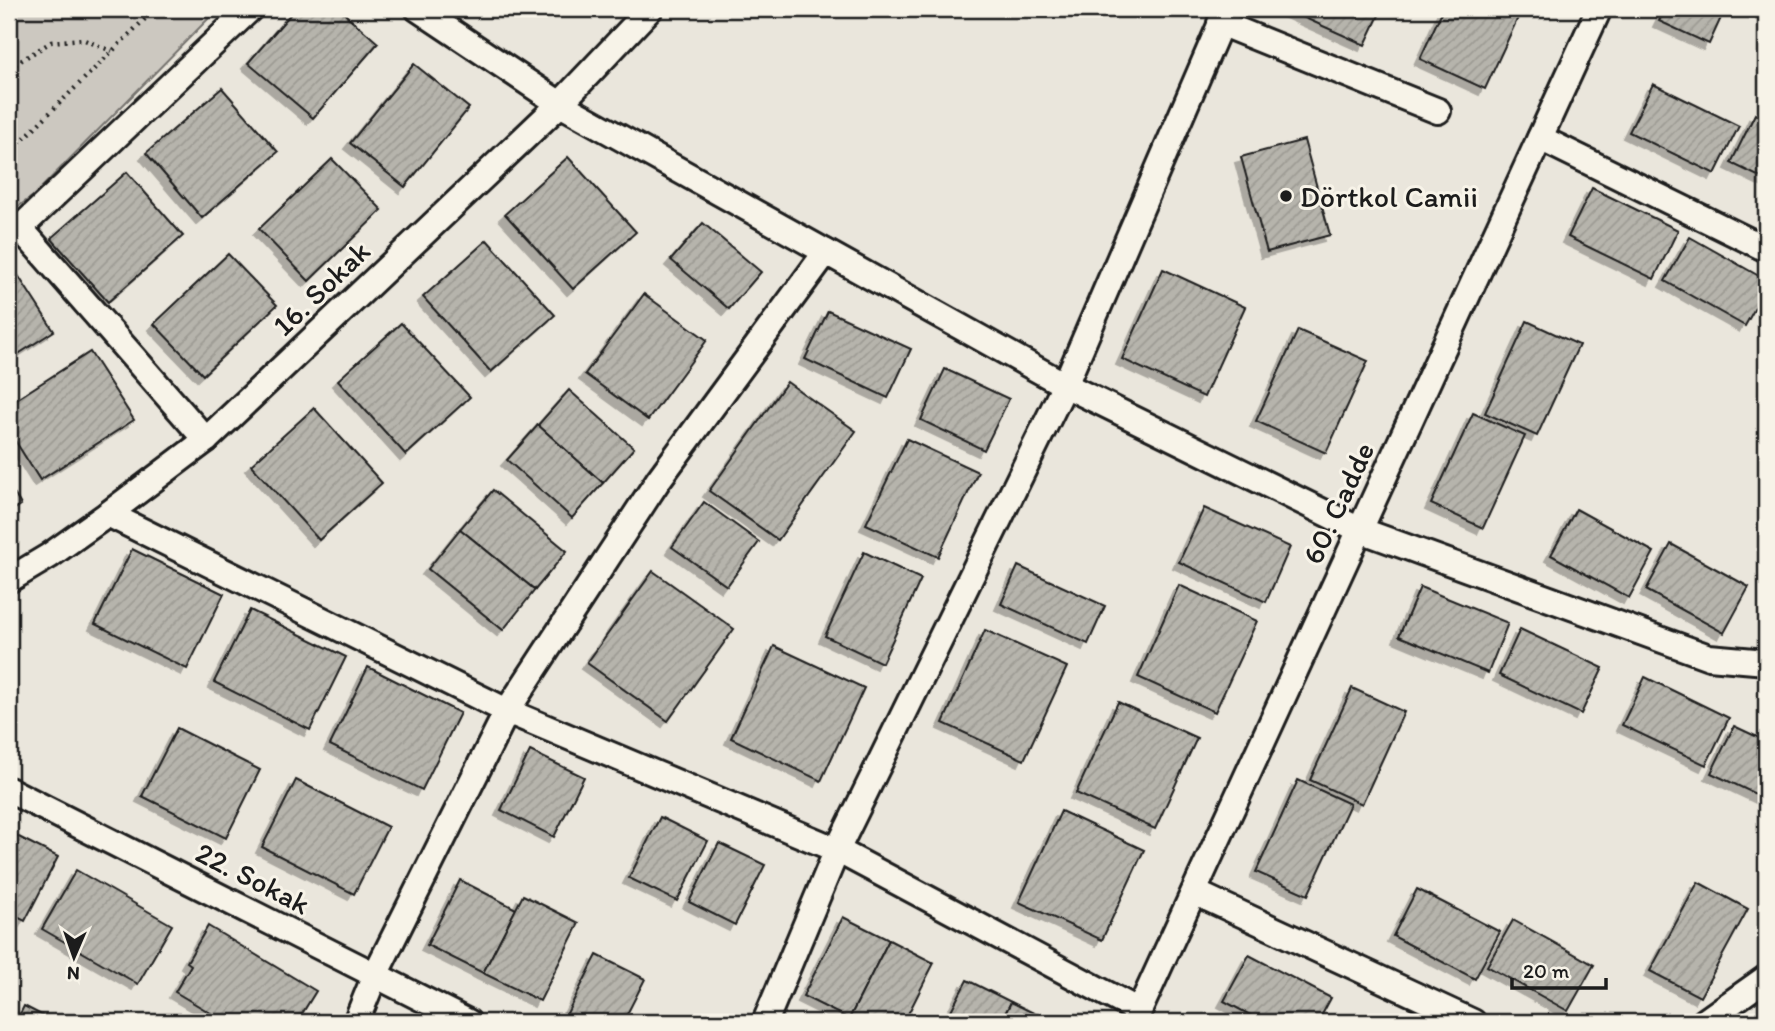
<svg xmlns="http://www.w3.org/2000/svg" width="1775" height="1031" viewBox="0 0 1775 1031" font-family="Itim,sans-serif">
  <defs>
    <pattern id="building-hatch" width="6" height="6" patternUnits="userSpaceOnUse" patternTransform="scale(1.75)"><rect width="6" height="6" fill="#b6b4ac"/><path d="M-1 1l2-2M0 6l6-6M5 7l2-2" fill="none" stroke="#9c9a93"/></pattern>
    <filter id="shadow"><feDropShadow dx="-6" dy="6" stdDeviation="0" flood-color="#0004"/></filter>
  </defs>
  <rect width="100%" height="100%" fill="#eae6dc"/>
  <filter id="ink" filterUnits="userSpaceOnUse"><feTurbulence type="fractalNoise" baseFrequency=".0143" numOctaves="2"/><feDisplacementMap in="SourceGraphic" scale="14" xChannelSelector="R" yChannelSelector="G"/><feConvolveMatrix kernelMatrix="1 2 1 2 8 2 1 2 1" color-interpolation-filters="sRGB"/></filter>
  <g filter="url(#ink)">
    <path fill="#ccc8c0" stroke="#74726e" stroke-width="2" d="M9 9H218L33 196 9 213Z"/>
    <g fill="url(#building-hatch)" stroke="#1c1c1c" stroke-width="2" filter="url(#shadow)">
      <path d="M295 9H339L378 43 313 118 248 63Z"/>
      <path d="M1285 9H1382L1365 45Z"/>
      <path d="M1443 9H1522L1485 89 1420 59Z"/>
      <path d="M1665 9H1725L1709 44 1659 21Z"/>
      <path d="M414 64 469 108 405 187 350 143Z"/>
      <path d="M1653 84 1739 126 1715 174 1629 132Z"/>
      <path d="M222 88 278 152 202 218 146 153Z"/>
      <path d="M1755 114 1766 120V180L1731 163Z"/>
      <path d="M1304 140 1330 235 1267 252 1241 157Z"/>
      <path d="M568 157 636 232 573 289 505 214Z"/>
      <path d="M332 159 382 210 309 281 259 229Z"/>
      <path d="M127 172 183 236 108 302 51 238Z"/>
      <path d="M1592 188 1678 230 1654 279 1568 237Z"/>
      <path d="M703 223 761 272 729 309 671 260Z"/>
      <path d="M1690 237 1766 280V288L1745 326 1665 281Z"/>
      <path d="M487 240 555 315 491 372 423 297Z"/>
      <path d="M228 254 277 305 203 375 154 324Z"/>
      <path d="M12 266 54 331 9 360V267Z"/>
      <path d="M1163 269 1245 307 1204 397 1122 359Z"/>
      <path d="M644 294 707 340 648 420 585 374Z"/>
      <path d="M828 311 911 349 888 398 805 359Z"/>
      <path d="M1527 321 1579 345 1537 436 1485 413Z"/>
      <path d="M401 323 470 397 406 455 338 380Z"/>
      <path d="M1298 330 1368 361 1326 453 1256 421Z"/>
      <path d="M90 352 134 420 40 480 9 431V404Z"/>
      <path d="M945 369 1009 399 984 450 921 420Z"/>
      <path d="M787 382 856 431 778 540 709 491Z"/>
      <path d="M569 390 634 448 603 483 538 425Z"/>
      <path d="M314 408 382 483 319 540 251 465Z"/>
      <path d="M1473 413 1525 436 1483 528 1431 504Z"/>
      <path d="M538 425 603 483 572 518 507 460Z"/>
      <path d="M907 439 978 472 938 557 866 524Z"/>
      <path d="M9 485 21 505 9 513Z"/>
      <path d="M493 490 567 551 535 590 460 529Z"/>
      <path d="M704 502 759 542 727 586 672 547Z"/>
      <path d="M1204 508 1290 547 1266 602 1179 562Z"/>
      <path d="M1576 509 1654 552 1629 598 1551 555Z"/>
      <path d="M460 529 535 590 503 630 428 569Z"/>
      <path d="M1671 544 1749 587 1724 633 1646 590Z"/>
      <path d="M132 549 224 594 187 669 95 624Z"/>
      <path d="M864 552 921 579 882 663 825 636Z"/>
      <path d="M1018 566 1105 606 1088 644 1001 604Z"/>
      <path d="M653 571 734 629 668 721 587 663Z"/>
      <path d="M1179 585 1257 621 1215 712 1138 677Z"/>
      <path d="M1420 587 1508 623 1488 673 1399 636Z"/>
      <path d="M250 610 346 657 310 730 214 682Z"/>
      <path d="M1520 629 1603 668 1581 714 1499 675Z"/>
      <path d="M985 630 1067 667 1024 760 943 723Z"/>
      <path d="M774 646 864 688 821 781 731 738Z"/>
      <path d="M368 667 460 713 422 790 330 745Z"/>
      <path d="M1645 677 1729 718 1706 765 1622 725Z"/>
      <path d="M1352 688 1404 712 1362 804 1310 780Z"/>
      <path d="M1118 702 1197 738 1155 829 1076 793Z"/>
      <path d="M1734 726 1766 741V799L1711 773Z"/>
      <path d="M177 728 260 770 226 838 142 796Z"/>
      <path d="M530 751 584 777 554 837 501 810Z"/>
      <path d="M296 780 388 827 354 894 262 847Z"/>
      <path d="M1298 780 1350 804 1308 895 1256 872Z"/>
      <path d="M1061 811 1144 850 1102 940 1019 902Z"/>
      <path d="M660 817 708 841 677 901 629 878Z"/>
      <path d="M9 832 58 857 25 921 9 913Z"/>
      <path d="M719 843 765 865 735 925 689 902Z"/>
      <path d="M76 870 172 925 138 984 42 929Z"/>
      <path d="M460 880 516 909 483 973 427 945Z"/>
      <path d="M1698 882 1748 909 1700 997 1650 971Z"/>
      <path d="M1417 889 1500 932 1475 979 1393 936Z"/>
      <path d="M523 895 579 923 540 1001 483 973Z"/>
      <path d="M843 917 889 940 849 1019 803 996Z"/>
      <path d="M1513 920 1594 965 1568 1011 1487 966Z"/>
      <path d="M208 926 316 991 297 1022 289 1019 287 1022H226L175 992 191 965 187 962Z"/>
      <path d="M889 940 934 963 904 1022H855L849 1019Z"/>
      <path d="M597 955 645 979 623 1022H565L563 1021Z"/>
      <path d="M1249 955 1331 998 1318 1022H1263L1224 1001Z"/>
      <path d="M967 980 1011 1002 1001 1022H945Z"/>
      <path d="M1011 1002 1052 1022H1001Z"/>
      <path d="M24 1006 55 1022H16Z"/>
    </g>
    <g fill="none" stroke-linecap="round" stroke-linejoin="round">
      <g stroke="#1c1c1c" stroke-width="30">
        <g id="minor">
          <path d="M418 9 560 104 1065 385 1360 530 1709 657 1766 662"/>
          <path d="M1220 23 1438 111"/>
          <path d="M1540 138 1766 249"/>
          <path d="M20 228 206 440"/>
          <path d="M9 235 20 228 250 9"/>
          <path d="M108 514 507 711 837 850 1139 1011"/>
          <path d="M9 580 49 556 108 514 206 440 560 104 650 9"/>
          <path d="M9 790 468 1022"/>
          <path d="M1194 892 1473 1022"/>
          <path d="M356 1022 375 975 507 711 659 479 826 252"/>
          <path d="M765 1022 837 850 1065 385 1227 9"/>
          <path d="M1134 1022 1599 9"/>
          <path d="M1704 1022 1766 978"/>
        </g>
      </g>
      <g stroke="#1c1c1c" stroke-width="4.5" stroke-dasharray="2 5" stroke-linecap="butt">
        <path d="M9 68 51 42 82 39 112 51"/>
        <path d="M9 153 155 9"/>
      </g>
      <use href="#minor" stroke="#f7f3e8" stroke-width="24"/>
    </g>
  </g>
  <circle fill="#1c1c1c" stroke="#f7f3e8" stroke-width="2.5" cx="1286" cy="196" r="7"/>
  <g text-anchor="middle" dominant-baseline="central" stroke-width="6" stroke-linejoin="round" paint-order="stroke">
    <g font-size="30" fill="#1c1c1c" stroke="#f7f3e8" text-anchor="start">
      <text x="1300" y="196">Dörtkol Camii</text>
    </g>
    <g font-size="30" fill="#1c1c1c" stroke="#f7f3e8">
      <text transform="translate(321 288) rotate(-44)">16. Sokak</text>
      <text transform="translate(1338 503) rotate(-65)">60. Cadde</text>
      <text transform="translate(253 878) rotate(27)">22. Sokak</text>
    </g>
  </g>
  <rect width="1775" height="1031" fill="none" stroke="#f7f3e8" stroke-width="35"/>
  <rect x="18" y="18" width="1740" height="996" fill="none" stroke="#1c1c1c" stroke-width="2.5" filter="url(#ink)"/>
  <g transform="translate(74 957) rotate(182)" stroke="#f7f3e8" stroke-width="5" paint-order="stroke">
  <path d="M0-5L12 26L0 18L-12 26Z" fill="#1c1c1c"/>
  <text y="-10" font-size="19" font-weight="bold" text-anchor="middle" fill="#1c1c1c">N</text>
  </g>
  <path d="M1512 978v10h94v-10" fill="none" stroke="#1c1c1c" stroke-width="3.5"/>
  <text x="1523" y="978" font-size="21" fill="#1c1c1c" stroke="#f7f3e8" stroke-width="5" paint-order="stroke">20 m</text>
</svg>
